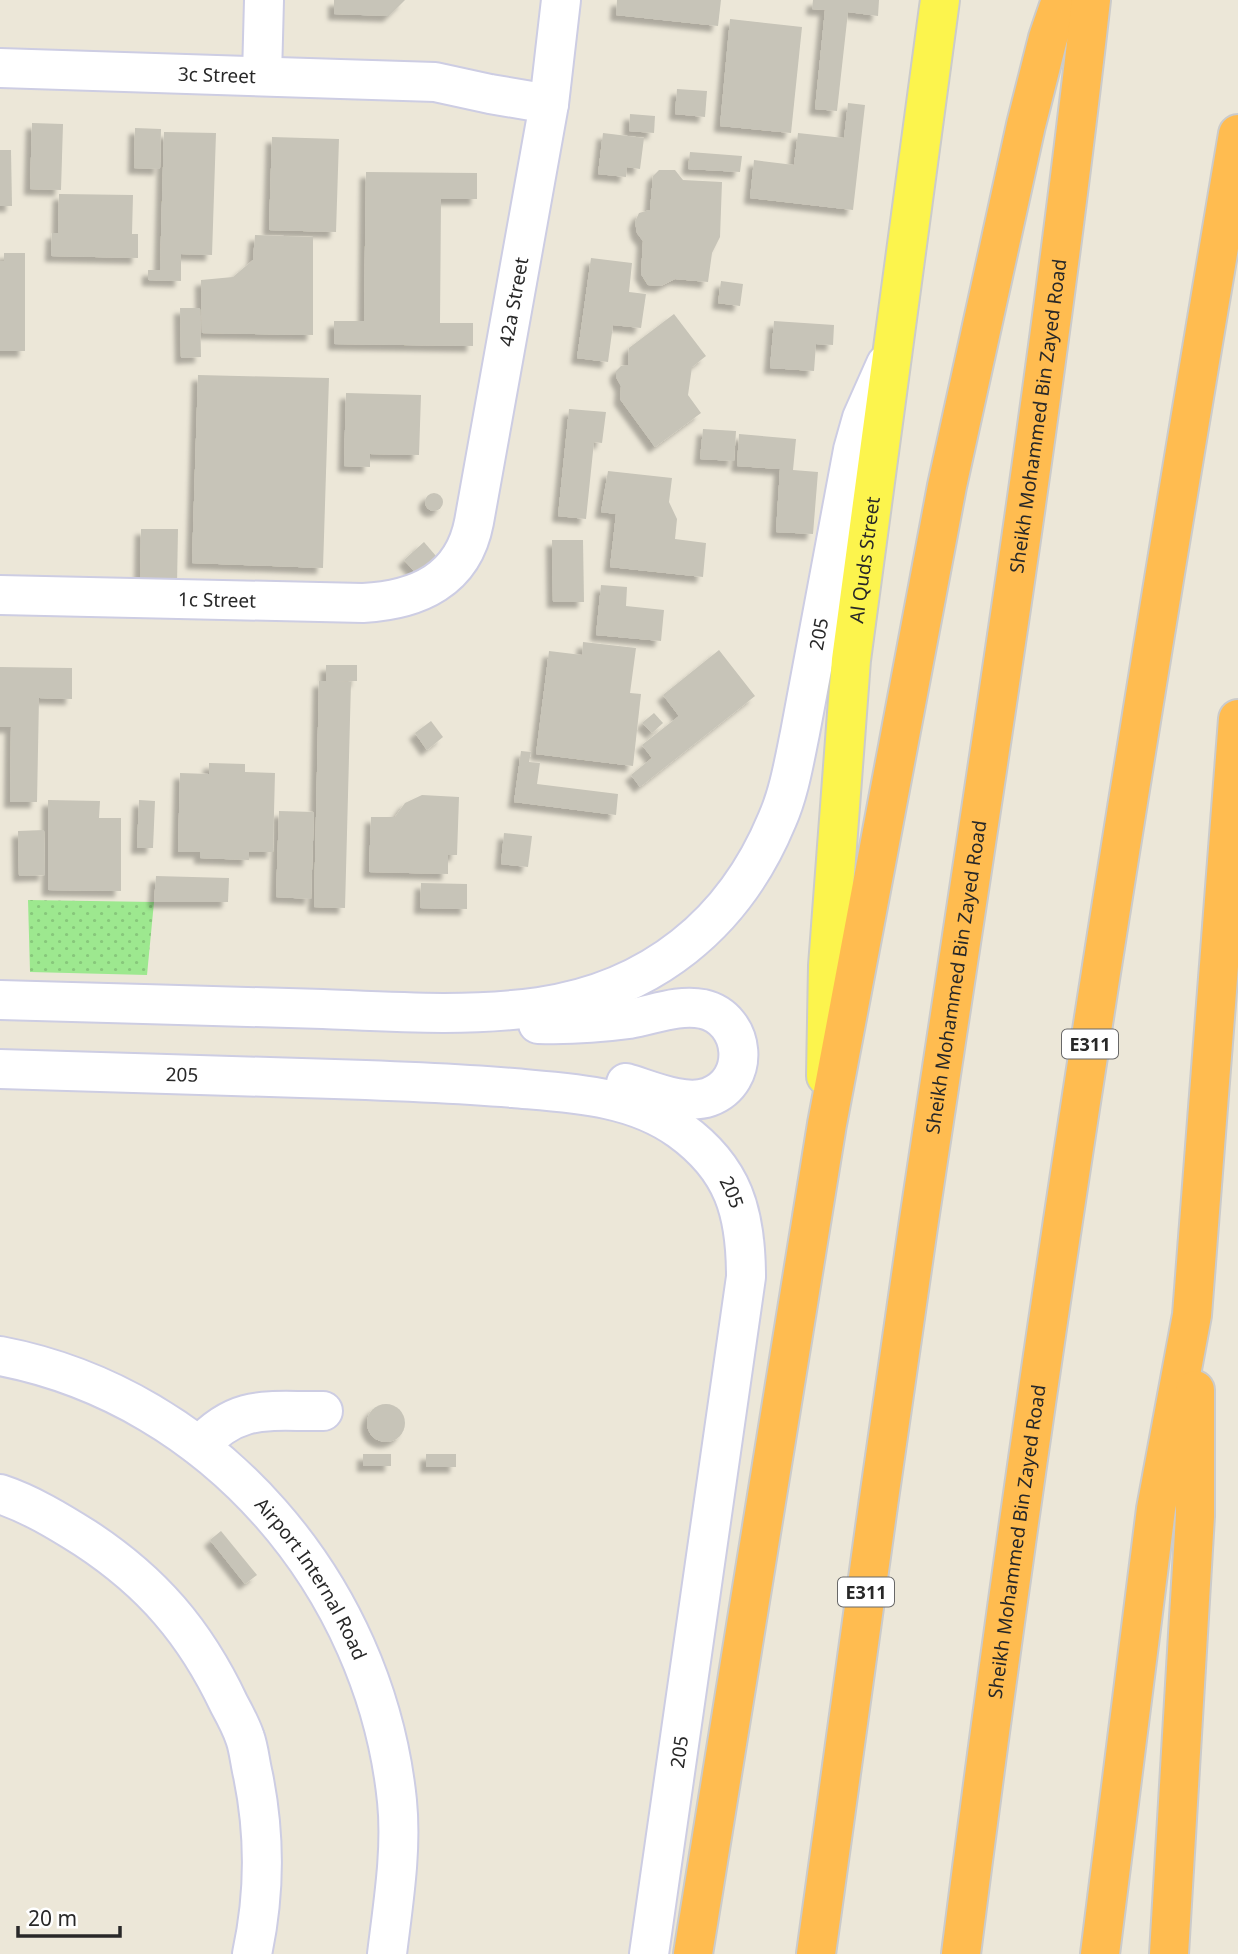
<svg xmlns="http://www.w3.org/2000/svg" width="1238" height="1954" viewBox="0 0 1238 1954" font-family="'Noto Sans',sans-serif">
  <defs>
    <pattern id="grass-dots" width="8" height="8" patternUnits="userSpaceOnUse" patternTransform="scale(1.75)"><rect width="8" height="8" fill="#9de88f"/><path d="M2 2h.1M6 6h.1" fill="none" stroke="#87c77b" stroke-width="1.8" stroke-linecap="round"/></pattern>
    <filter id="shadow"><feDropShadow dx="-6" dy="6" stdDeviation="2" flood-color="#0004"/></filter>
  </defs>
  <rect width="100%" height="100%" fill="#ece7d8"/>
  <path fill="url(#grass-dots)" d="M28 900 154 902 147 975 30 972Z"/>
  <g fill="#c7c4b8" filter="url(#shadow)">
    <path d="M334 0H405L389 16 334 14Z"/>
    <path d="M617 0H721L718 26 616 15Z"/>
    <path d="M813 0H879L878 16 848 12 837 111 815 109 825 10 812 9Z"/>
    <path d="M730 19 802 27 791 133 720 126Z"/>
    <path d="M677 89 707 91 705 117 675 114Z"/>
    <path d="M848 103 865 105 853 210 750 198 754 160 794 165 798 133 844 138Z"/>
    <path d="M630 114 655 116 654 133 629 131Z"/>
    <path d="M32 123 63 124 61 190 30 189Z"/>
    <path d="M135 128 161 129 160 169 134 168Z"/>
    <path d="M164 132 216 133 212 255 181 254V281L148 280V270H160Z"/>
    <path d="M603 133 644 138 640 169 627 167 626 177 598 174Z"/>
    <path d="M272 137 339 139 336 232 269 230Z"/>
    <path d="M0 150H11L12 206H0Z"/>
    <path d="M690 152 742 156 740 172 688 169Z"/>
    <path d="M659 170H675L683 180 722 182 720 237 712 253 708 282 675 279 661 286 648 285 641 274 643 241 637 233 635 222 639 213 650 210 653 176Z"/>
    <path d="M366 172 477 173V199H441L440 323H473V346L334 344V321H364Z"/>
    <path d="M59 194 133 195 132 234H138V258L51 256 52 233H58Z"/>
    <path d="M255 235 313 237V335L202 333 201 280 233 277 253 260Z"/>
    <path d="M4 253H25V351H0V261H4Z"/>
    <path d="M591 258 632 263 629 292 646 294 641 328 613 325 608 362 577 358Z"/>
    <path d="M721 281 743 284 740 306 718 303Z"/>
    <path d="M180 308H200L201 357 181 358Z"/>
    <path d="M674 314 706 356 692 367 688 395 701 413 655 447 620 399 621 386 616 377V371L621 366 628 365 629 348Z"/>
    <path d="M774 321 834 325 833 345 816 344 814 371 770 368Z"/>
    <path d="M198 375 329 378 323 568 192 563Z"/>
    <path d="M346 393 421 395 419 455 370 454V467L344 466Z"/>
    <path d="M569 409 606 412 602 443 594 442 586 519 558 516Z"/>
    <path d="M703 429 736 431 734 461 700 459Z"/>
    <path d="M739 434 796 439 793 470 818 472 813 534 776 532 780 469 737 466Z"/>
    <path d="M608 471 672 478 669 502 677 519 675 539 706 543 703 577 610 567 616 514 601 512Z"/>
    <circle cx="434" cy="502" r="9"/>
    <path d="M141 529H178L177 585H140Z"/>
    <path d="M552 540H583L584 602H553Z"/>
    <path d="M424 542 442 563 423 581 404 560Z"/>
    <path d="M601 585 627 587 626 606 664 610 661 641 596 635Z"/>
    <path d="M583 642 636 648 630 693 641 694 633 766 536 754 549 651 582 655Z"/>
    <path d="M719 650 755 696 640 787 631 775 652 758 642 745 679 716 663 695Z"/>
    <path d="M326 665H357V681H332L351 682 345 908 314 907 319 681H326Z"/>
    <path d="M0 667 72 668V699L39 698 37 802H10L11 727H0Z"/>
    <path d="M654 713 663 723 652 733 642 723Z"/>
    <path d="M431 721 443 737 427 750 415 733Z"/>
    <path d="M521 751 531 752 529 762 540 763 537 784 618 794 616 815 514 802Z"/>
    <path d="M209 763 245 764V772L275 773 273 852H249V860L200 858V852H178L180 773 209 774Z"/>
    <path d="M422 795 459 797 457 855H448V874L369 872 371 817H395L405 803Z"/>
    <path d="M48 800 100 801 99 818H121V891L48 890Z"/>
    <path d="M139 800 155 801 153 848H137Z"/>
    <path d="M279 811 314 812 311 899 276 897Z"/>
    <path d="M44 830 45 875 19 876 18 831Z"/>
    <path d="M504 833 532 836 528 867 501 864Z"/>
    <path d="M156 876 229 878 228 902H154Z"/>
    <path d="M421 883 467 884V909L420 908Z"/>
    <circle cx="386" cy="1423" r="19"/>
    <rect x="363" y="1454" width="28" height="12"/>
    <rect x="426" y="1454" width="30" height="13"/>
    <path d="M221 1531 257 1575 245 1584 210 1540Z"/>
  </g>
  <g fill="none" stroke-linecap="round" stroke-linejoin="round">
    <g stroke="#cdcde3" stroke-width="42">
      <g id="minor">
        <path id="s1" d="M0 68 435 82 490 94 549 104"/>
        <path d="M262 76 264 0"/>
        <path id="s2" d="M0 595 363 603C418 600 463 580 474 522L549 104 561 0"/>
        <path id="s3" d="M0 1000C108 1003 215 1006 323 1009 395 1012 468 1017 539 1007 651 991 734 924 777 820 789 793 794 762 800 733L853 450 862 418 886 364"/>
        <path d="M538 1024C568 1025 599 1023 629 1019 653 1015 678 1004 703 1009 746 1019 752 1081 709 1097 684 1106 650 1090 626 1083"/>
        <path id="s4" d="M0 1069C100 1072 201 1075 301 1078 372 1080 442 1082 513 1088 570 1093 632 1095 680 1130 734 1169 746 1213 746 1277L649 1954"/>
        <path id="s5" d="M0 1356C214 1397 375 1586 397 1801 402 1851 393 1904 387 1954"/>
        <path d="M199 1446C239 1403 268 1412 323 1411"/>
        <path d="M0 1494C30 1504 58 1521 85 1538 152 1582 195 1632 229 1704 235 1715 241 1726 245 1738 249 1749 250 1763 253 1775 265 1834 265 1894 252 1954"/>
      </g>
    </g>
    <g stroke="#cbcbcb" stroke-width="42">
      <g id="major">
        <path id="s6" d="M826 1076 828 966 851 660 940 0"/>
      </g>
    </g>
    <g stroke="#cbcbcb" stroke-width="42">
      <g id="highway">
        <path d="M693 1954 827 1124 947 486 1026 125 1048 38 1061 0"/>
        <path id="s7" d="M816 1954C850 1712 882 1469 918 1227 979 819 1045 411 1091 0"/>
        <path id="s8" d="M961 1954C1038 1345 1136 739 1238 134"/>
        <path d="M1100 1954 1156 1509 1192 1315 1238 719"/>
        <path d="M1169 1954 1195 1516V1390"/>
      </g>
    </g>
    <use href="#minor" stroke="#fff" stroke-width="38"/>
    <use href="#major" stroke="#fcf44d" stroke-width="38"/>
    <use href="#highway" stroke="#ffbc50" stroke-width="38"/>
  </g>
  <g text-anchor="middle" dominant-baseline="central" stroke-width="6" stroke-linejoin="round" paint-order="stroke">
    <g fill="#fff" stroke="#686868" stroke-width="2">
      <rect x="1062" y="1029.5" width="56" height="29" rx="5"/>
      <rect x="838" y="1577.5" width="56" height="29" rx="5"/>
    </g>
    <g font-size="18" font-weight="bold" fill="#282828">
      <text x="1090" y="1044">E311</text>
      <text x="866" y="1592">E311</text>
    </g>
    <g font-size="19" fill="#282828" stroke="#fff">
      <text stroke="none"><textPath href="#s1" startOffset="217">3c Street</textPath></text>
      <text stroke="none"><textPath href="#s2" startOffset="737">42a Street</textPath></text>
      <text stroke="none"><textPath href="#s7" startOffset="1554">Sheikh Mohammed Bin Zayed Road</textPath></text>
      <text stroke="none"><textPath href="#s6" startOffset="518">Al Quds Street</textPath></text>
      <text stroke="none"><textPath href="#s2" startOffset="217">1c Street</textPath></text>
      <text stroke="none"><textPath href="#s3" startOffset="1048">205</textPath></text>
      <text stroke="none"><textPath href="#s7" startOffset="987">Sheikh Mohammed Bin Zayed Road</textPath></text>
      <text stroke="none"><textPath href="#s4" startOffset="182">205</textPath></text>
      <text stroke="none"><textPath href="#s4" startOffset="770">205</textPath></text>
      <text stroke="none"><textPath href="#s8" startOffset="416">Sheikh Mohammed Bin Zayed Road</textPath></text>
      <text stroke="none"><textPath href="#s5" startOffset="396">Airport Internal Road</textPath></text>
      <text transform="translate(679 1752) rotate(-82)">205</text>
    </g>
  </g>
  <path d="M18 1926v10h102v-10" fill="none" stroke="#282828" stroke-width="3.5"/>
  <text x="28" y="1926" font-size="21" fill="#282828" stroke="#ffffff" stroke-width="5" paint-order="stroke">20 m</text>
</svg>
